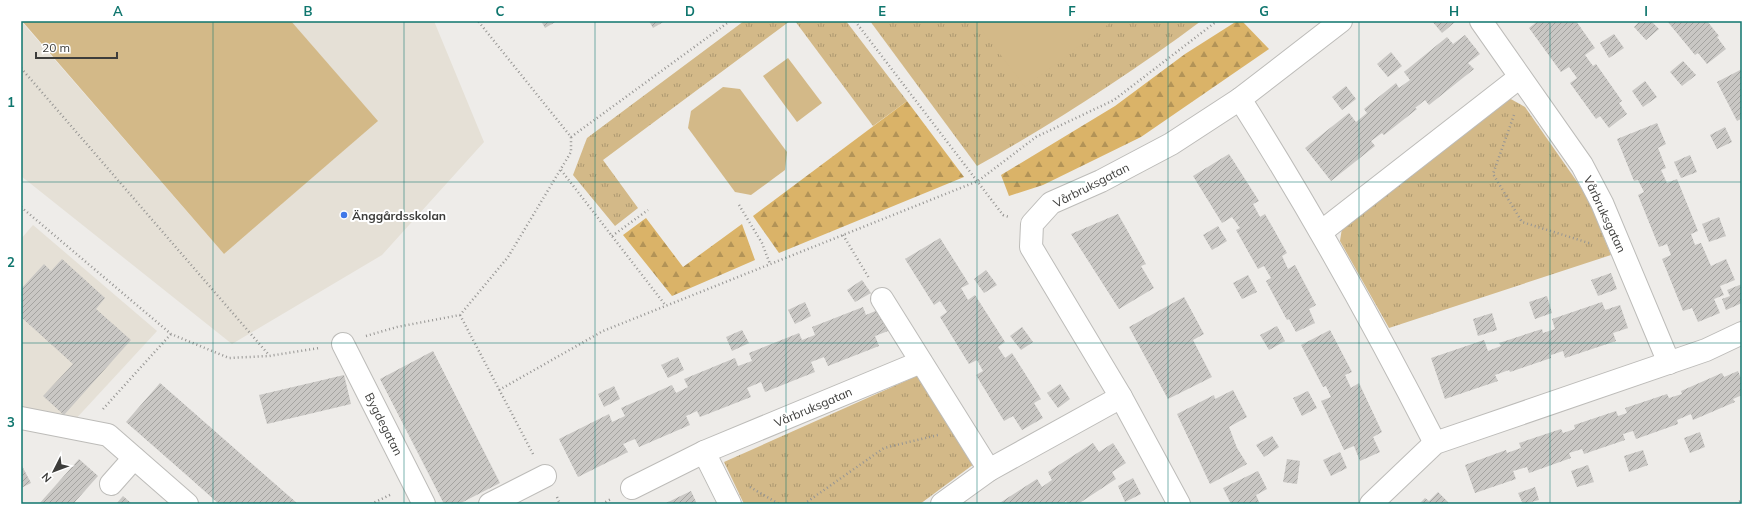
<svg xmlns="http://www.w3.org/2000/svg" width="1763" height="525" viewBox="0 0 1763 525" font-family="Mulish,sans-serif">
  <defs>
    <pattern id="grass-tufts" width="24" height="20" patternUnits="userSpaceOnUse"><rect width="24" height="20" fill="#d3b988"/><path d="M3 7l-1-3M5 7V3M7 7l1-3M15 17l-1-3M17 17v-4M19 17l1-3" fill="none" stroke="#ac9870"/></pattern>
    <pattern id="forest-firs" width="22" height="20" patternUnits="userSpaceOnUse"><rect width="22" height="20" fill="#dab368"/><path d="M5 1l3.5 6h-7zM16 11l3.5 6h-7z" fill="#b29357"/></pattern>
    <pattern id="building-hatch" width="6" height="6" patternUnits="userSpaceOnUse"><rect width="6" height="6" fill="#c9c7c4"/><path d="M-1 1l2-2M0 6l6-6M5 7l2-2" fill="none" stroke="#a4a3a0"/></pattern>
  </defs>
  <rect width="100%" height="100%" fill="#eeece9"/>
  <g fill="#e5e0d6">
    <path d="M21 21 224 254 377 121 291 21H434L484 142 382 255 232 344 21 176Z"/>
    <path d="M33 225 157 331 72 423 21 410V239Z"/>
  </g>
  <g fill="url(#grass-tufts)">
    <path d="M744 21H790L603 160 638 208 615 226 573 175 587 138Z"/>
    <path d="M795 21H846L907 101 873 126Z"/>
    <path d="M870 21H1201C1130 74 1054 123 977 166Z"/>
    <path d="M1509 98 1525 107 1587 196 1611 255 1389 328 1340 241 1342 228Z"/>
    <path d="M919 375 974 464 920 504H744L724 462Z"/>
  </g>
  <g fill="url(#forest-firs)">
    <path d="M1237 21H1242L1269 49 1141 137 1043 185 1009 196 1001 175 1115 106 1185 54Z"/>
    <path d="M907 101 964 177 779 253 753 216Z"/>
    <path d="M646 218 683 267 742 224 755 260 672 296 623 235Z"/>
  </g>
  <g fill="#d3b988">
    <path d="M22 21H291L378 121 224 254Z"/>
    <path d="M975 21H1109L1110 23 1025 87Z"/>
    <path d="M788 58 822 103 797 122 763 76Z"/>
    <path d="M723 87 740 89 787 152 785 170 751 195 735 192 688 128 691 111Z"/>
  </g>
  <g fill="url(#building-hatch)">
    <path d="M541 21H557L545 28Z"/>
    <path d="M649 21H665L653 28Z"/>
    <path d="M1432 21H1454L1455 22 1442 33Z"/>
    <path d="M1538 21H1576L1595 48 1585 55 1593 66 1596 64 1622 101 1619 103 1627 114 1609 128 1600 116 1596 119 1570 83 1577 78 1569 67 1561 72 1529 28Z"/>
    <path d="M1640 21H1651L1659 29 1646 40 1634 27Z"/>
    <path d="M1667 21H1707L1719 36 1717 37 1726 49 1707 64 1698 53 1695 55Z"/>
    <path d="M1614 34 1624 48 1609 58 1600 43Z"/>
    <path d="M1465 35 1480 54 1468 63 1474 69 1429 105 1425 100 1415 108 1417 109 1384 135 1382 133 1371 141 1375 146 1331 181 1305 148 1349 113 1356 122 1367 113 1364 109 1396 83 1399 88 1410 80 1404 72 1447 37 1453 44Z"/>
    <path d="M1391 52 1402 66 1388 77 1377 64Z"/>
    <path d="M1683 61 1696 75 1682 86 1670 72Z"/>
    <path d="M1742 69V122L1741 119 1737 121 1717 82Z"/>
    <path d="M1645 81 1657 97 1643 107 1632 91Z"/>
    <path d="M1346 86 1356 99 1342 110 1332 97Z"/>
    <path d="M1657 123 1666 144 1658 148 1666 168 1661 170 1667 183 1677 179 1698 231 1691 234 1695 245 1701 243 1711 266 1726 259 1735 280 1720 286 1724 295 1714 299 1720 313 1698 322 1692 308 1683 311 1662 259 1671 255 1667 244 1659 247 1638 195 1644 192 1638 180 1634 181 1617 139Z"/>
    <path d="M1725 127 1732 142 1717 149 1710 135Z"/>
    <path d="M1229 154 1259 201 1253 204 1260 217 1265 214 1287 253 1282 256 1288 269 1295 265 1316 305 1309 309 1315 323 1296 332 1289 319 1287 320 1266 281 1271 278 1264 266 1258 269 1236 230 1240 228 1232 217 1222 223 1193 176Z"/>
    <path d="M1690 155 1697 172 1681 178 1674 162Z"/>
    <path d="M1118 214 1146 264 1141 266 1154 288 1119 309 1071 234Z"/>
    <path d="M1719 217 1726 236 1709 242 1702 224Z"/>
    <path d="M1218 226 1227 241 1212 250 1203 235Z"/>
    <path d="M940 238 969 284 961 288 968 300 975 295 1005 342 998 347 1005 358 1012 353 1041 399 1034 403 1043 418 1022 430 1013 416 1004 421 976 375 983 371 977 360 969 364 940 317 947 312 940 301 934 305 905 259Z"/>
    <path d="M62 259 105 298 96 309 131 340 64 415 43 396 73 364 21 317V289L44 264 51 271Z"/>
    <path d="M986 270 997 285 984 293 974 279Z"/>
    <path d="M1611 273 1617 289 1598 296 1591 280Z"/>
    <path d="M1248 275 1257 292 1242 299 1233 283Z"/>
    <path d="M862 280 871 293 855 302 847 290Z"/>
    <path d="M1742 284V303L1726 310 1722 299 1730 296 1727 290Z"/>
    <path d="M1547 296 1552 313 1535 319 1529 302Z"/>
    <path d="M1184 297 1204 334 1193 340 1212 377 1168 399 1129 327Z"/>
    <path d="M805 302 811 316 795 324 788 310Z"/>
    <path d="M1602 302 1605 310 1620 305 1628 328 1613 333 1616 341 1565 358 1563 351 1551 355V358L1510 372 1509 370 1495 375 1498 381 1445 399 1431 358 1484 340 1488 351 1501 346 1499 343 1542 329 1543 333 1555 329 1552 319Z"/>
    <path d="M863 307 866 315 880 309 888 331 875 336 879 346 828 366 824 357 811 362 815 372 765 392 761 382 747 388 751 397 700 417 697 411 686 416 690 425 639 447 635 439 623 444 628 452 578 477 559 439 609 414 612 422 625 416 621 408 672 385 676 393 688 387 684 379 735 358 738 366 752 361 749 353 799 333 802 340 815 335 812 327Z"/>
    <path d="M1492 313 1497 330 1478 336 1473 319Z"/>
    <path d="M1277 326 1285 341 1269 350 1260 335Z"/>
    <path d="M1022 327 1033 342 1021 350 1010 336Z"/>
    <path d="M742 330 749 343 732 351 726 337Z"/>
    <path d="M1330 330 1352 372 1345 375 1351 388 1359 383 1382 432 1373 437 1380 452 1360 461 1354 446 1344 450 1321 401 1331 397 1326 386 1323 387 1301 345Z"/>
    <path d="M433 351 500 483 459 504H444L380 379Z"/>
    <path d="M678 357 684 370 668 378 661 365Z"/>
    <path d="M1738 371 1742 381V395L1733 399 1735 402 1693 420 1691 414 1677 420 1678 424 1636 439 1633 431 1623 434 1625 440 1584 454 1582 449 1569 453 1571 458 1529 473 1527 467 1513 471 1516 479 1475 493 1465 465 1506 450 1507 453 1521 448 1519 443 1561 429 1563 433 1575 429 1574 425 1616 411 1618 416 1627 413 1625 408 1667 394 1669 398 1682 394 1681 391 1722 373 1724 377Z"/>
    <path d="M344 375 351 404 267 424 259 395Z"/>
    <path d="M160 383 298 504H219L191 479 126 422Z"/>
    <path d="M1060 384 1070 399 1058 408 1047 393Z"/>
    <path d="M614 386 620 399 604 407 598 394Z"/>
    <path d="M1233 390 1247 417 1229 427 1237 448 1247 464 1210 484 1177 414 1214 395 1215 399Z"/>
    <path d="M1308 391 1317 408 1302 416 1293 398Z"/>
    <path d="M1700 432 1705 447 1690 453 1684 438Z"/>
    <path d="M1272 436 1279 447 1264 457 1256 445Z"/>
    <path d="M1093 443 1099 452 1113 443 1126 463 1112 472 1116 479 1078 504H1068L1066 501 1061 504H998L1037 479 1042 487 1052 480 1048 472Z"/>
    <path d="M1643 450 1648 465 1629 472 1624 456Z"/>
    <path d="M1340 452 1347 468 1331 476 1323 460Z"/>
    <path d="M79 459 98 476 73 504H39Z"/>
    <path d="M1287 459 1300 461 1297 484 1283 482Z"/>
    <path d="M21 464 31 483 21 488Z"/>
    <path d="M1588 465 1594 482 1577 487 1571 471Z"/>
    <path d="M1258 471 1267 489 1256 495 1260 504H1231L1223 488Z"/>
    <path d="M1133 478 1141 494 1125 502 1118 486Z"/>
    <path d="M1535 487 1539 500 1523 504 1518 493Z"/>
    <path d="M691 491 697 504H664Z"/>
    <path d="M1438 492 1450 504H1419L1425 498 1429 501Z"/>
    <path d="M123 496 132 504H116Z"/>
  </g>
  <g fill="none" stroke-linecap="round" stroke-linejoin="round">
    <g stroke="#bdbcb9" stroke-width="24">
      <g id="street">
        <path d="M1481 21 1582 165 1602 203 1669 363"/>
        <path d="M1240 99C1311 211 1375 326 1435 443"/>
        <path d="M1321 232 1520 77"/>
        <path d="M882 299 989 470"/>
        <path d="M343 344 424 504"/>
        <path d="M21 418 108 435 187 504"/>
        <path d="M704 452 730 504"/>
        <path d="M111 484 134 458"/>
        <path d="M632 488 704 452 921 362"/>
        <path d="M490 504 545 476"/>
        <path d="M942 504 989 470 1121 397"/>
        <path d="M1179 504 1121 397 1031 247 1032 224 1051 203 1101 181 1171 144 1240 99 1341 21"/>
        <path d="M1371 504 1435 443 1706 350 1742 333"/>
      </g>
    </g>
    <g stroke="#969593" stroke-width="2.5" stroke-dasharray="1 3" stroke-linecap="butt">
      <path d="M855 21 1003 215 1009 217"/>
      <path d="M21 68 269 355"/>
      <path d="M1514 115 1493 174 1522 222 1592 244"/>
      <path d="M571 137 730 21"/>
      <path d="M561 170 666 306"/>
      <path d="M739 205 762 243 770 264"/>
      <path d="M21 207 171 334 229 358 269 356 319 348"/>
      <path d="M843 235 869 278"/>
      <path d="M612 236 648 210"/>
      <path d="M460 315 533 454"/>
      <path d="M366 336 397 327 460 315 508 257 571 152V137L478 21"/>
      <path d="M499 390 603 331 978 181 1036 137 1114 100 1217 21"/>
      <path d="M103 409 171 334"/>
      <path d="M750 487 779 504"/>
      <path d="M557 497 560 504"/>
      <path d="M371 504 392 494"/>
      <path d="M602 504 611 499"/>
      <path d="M804 504 884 448 938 435"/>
      <path d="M1736 504 1742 500"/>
    </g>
    <use href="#street" stroke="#fff" stroke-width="22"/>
  </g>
  <path fill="none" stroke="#0f766e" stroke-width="1" stroke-opacity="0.55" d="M213 21V504M404 21V504M595 21V504M786 21V504M977 21V504M1168 21V504M1359 21V504M1550 21V504M21 182H1742M21 343H1742"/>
  <circle fill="#4078e8" stroke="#fff" stroke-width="1.5" cx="344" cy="215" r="4"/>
  <g text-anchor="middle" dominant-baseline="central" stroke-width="4" stroke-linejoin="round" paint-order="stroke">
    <g font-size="12" fill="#3d3d3b" stroke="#fff">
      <text transform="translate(1091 185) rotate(-27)">Vårbruksgatan</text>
      <text transform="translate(1605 214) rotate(65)">Vårbruksgatan</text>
      <text transform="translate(813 407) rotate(-23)">Vårbruksgatan</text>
      <text transform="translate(384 424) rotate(63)">Bygdegatan</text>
    </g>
    <g font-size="12" font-weight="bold" fill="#3d3d3b" stroke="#fff" text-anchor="start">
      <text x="352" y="215">Änggårdsskolan</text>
    </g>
  </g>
  <rect width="1763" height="525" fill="none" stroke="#ffffff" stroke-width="44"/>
  <g transform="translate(54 471) rotate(228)" stroke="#ffffff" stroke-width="3" paint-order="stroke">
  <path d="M0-3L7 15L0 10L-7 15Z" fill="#3d3d3b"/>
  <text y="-6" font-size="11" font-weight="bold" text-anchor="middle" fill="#3d3d3b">N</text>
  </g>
  <path d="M36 52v6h81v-6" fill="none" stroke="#3d3d3b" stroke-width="2"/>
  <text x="42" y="52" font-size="12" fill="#3d3d3b" stroke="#ffffff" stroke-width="3" paint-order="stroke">20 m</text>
  <rect x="22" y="22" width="1719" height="481" fill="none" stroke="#0f766e" stroke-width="1.5"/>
  <g font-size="13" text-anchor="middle" font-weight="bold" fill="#0f766e">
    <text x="118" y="16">A</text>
    <text x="308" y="16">B</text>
    <text x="500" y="16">C</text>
    <text x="690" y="16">D</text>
    <text x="882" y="16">E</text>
    <text x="1072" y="16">F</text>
    <text x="1264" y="16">G</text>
    <text x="1454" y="16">H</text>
    <text x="1646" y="16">I</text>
    <text x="11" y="107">1</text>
    <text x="11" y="267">2</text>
    <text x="11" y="427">3</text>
  </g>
</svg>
